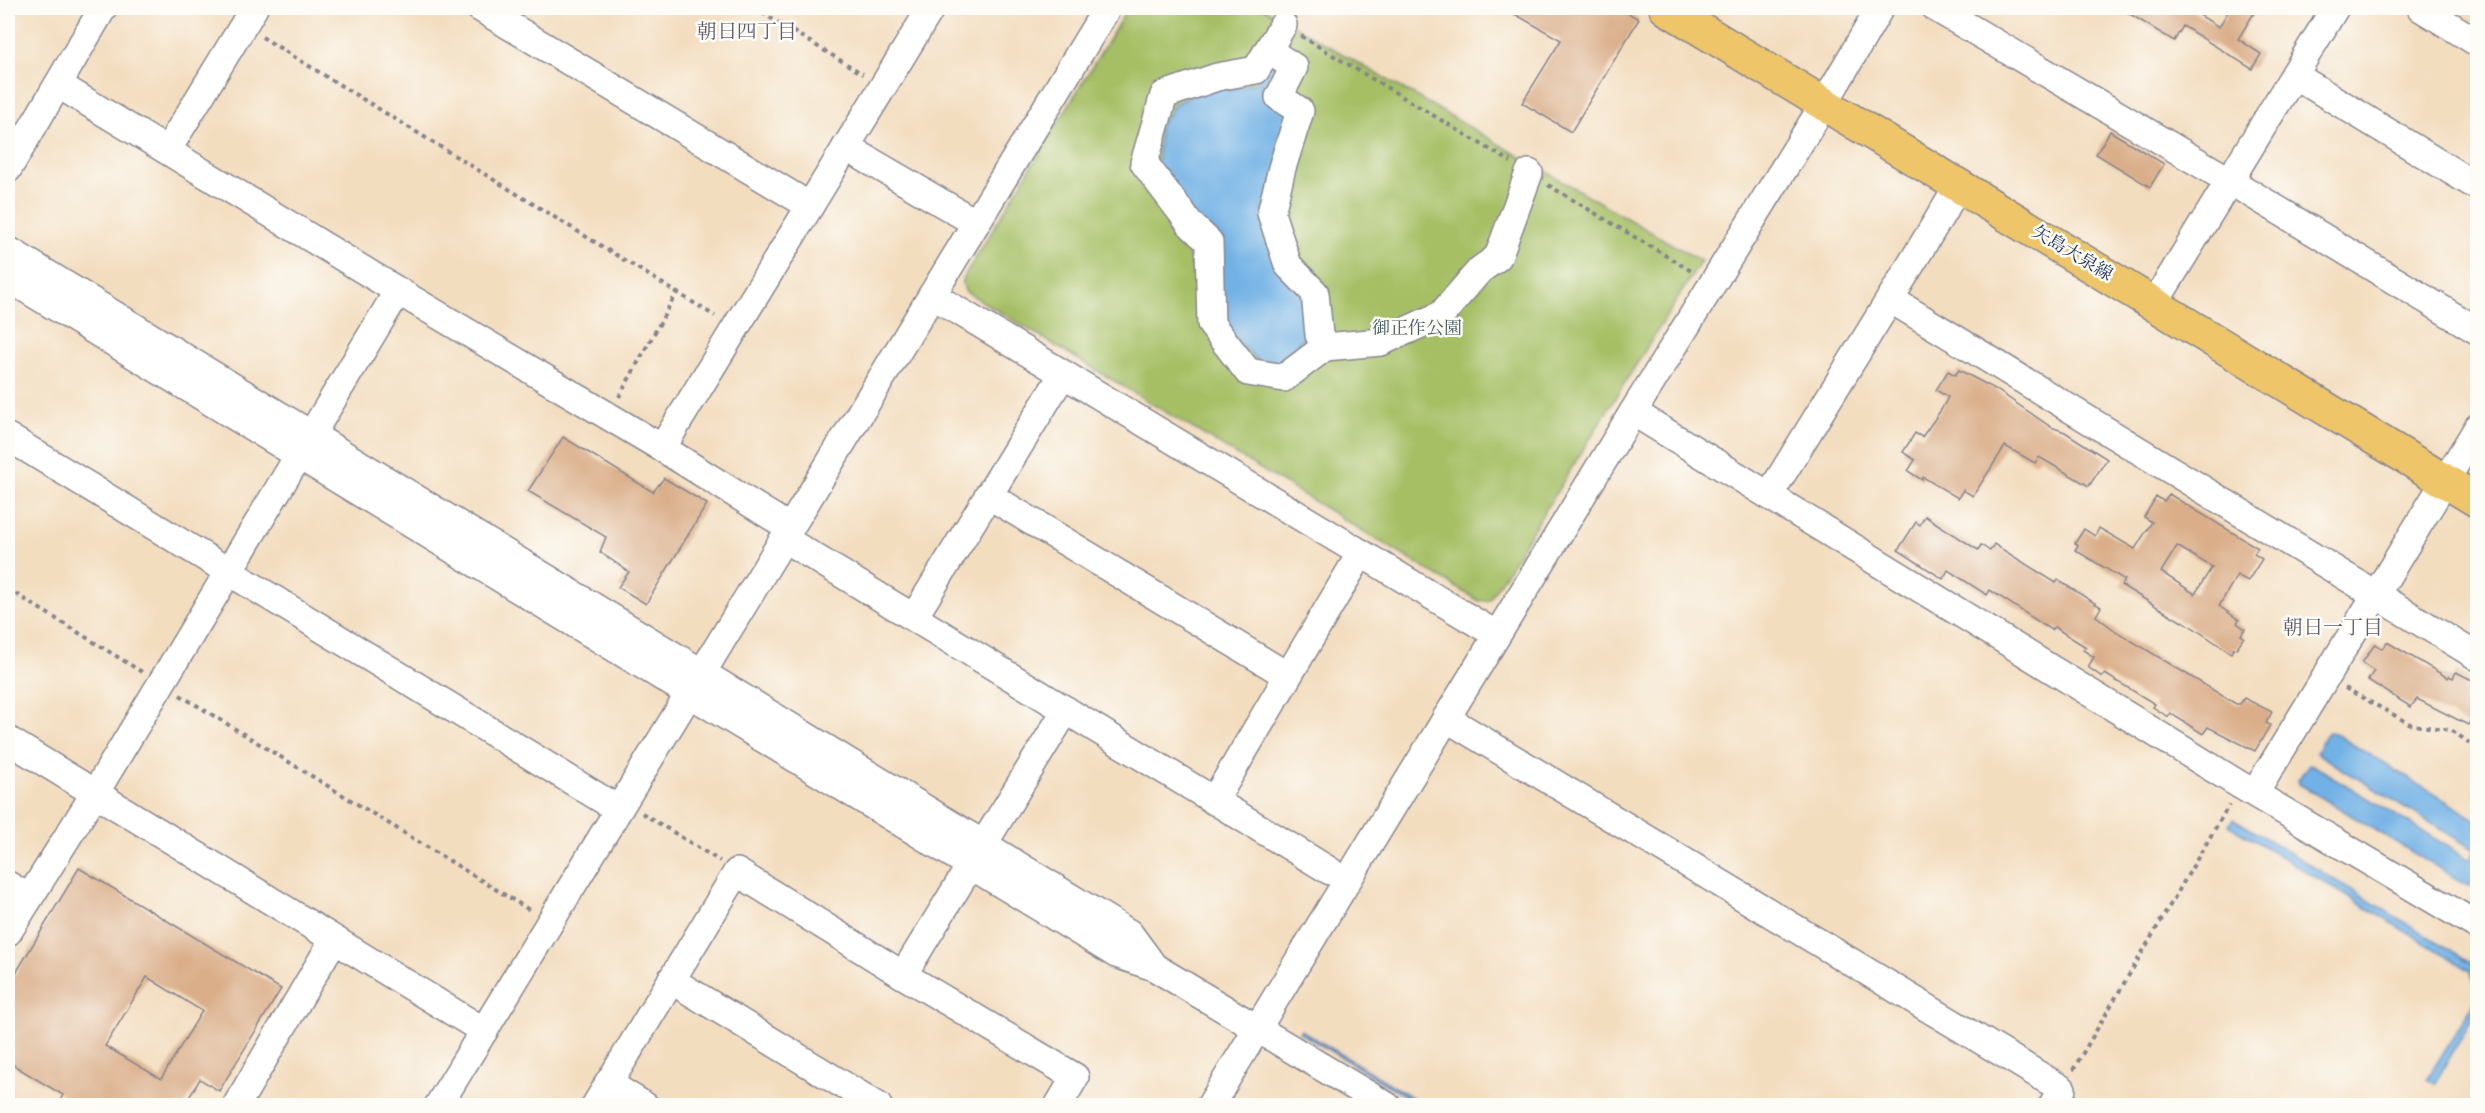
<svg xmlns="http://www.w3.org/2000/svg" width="2485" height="1113" viewBox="0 0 2485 1113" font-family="Vollkorn,'Noto Serif JP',serif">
  <rect width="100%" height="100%" fill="#fdfcf7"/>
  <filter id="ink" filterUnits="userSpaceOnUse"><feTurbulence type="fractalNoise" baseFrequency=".0167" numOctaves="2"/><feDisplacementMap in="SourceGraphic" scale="12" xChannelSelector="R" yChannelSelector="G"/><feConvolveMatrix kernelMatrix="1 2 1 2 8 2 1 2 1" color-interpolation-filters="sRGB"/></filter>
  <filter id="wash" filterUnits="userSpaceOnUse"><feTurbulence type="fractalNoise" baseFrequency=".008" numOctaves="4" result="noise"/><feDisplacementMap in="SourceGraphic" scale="24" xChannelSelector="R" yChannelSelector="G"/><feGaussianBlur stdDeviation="1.35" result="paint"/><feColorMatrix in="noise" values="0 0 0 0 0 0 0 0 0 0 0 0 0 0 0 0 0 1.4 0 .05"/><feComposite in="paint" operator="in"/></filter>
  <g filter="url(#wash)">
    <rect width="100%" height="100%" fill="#f3ddbf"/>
    <path fill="#a6bf65" stroke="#607762" stroke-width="1.5" d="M1128 8H1263L1701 261 1489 600 1479 601 965 291 962 280Z"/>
    <g fill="#71b1e5" stroke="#4670a2" stroke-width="1.5">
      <path d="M1269 62 1288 72 1297 114 1263 212 1308 296 1307 333 1277 367 1266 369 1232 335 1181 203 1158 165 1159 128 1175 104 1207 87 1232 89 1258 82Z"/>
      <path d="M2328 732 2334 733 2477 820V885L2468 886 2299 784 2298 780 2309 764 2313 765 2470 860 2475 850 2316 753 2325 735Z"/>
      <path d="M2234 819 2477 966V995L2471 971 2229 825Z"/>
      <path d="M2477 998V1011L2435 1083 2427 1079Z"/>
      <path d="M1301 1030 1425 1105H1420L1299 1032Z"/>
    </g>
    <g id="blocks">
      <g fill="#daae89" fill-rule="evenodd">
        <path d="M1504 8H1619L1639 19 1571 132 1522 103 1561 40Z"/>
        <path d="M2120 8H2188L2219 27 2230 8H2257L2238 39 2261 54 2252 69 2183 26 2174 41Z"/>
        <path d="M2110 131 2164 164 2150 187 2096 154Z"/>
        <path d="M1959 370 1995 389 2051 427 2065 432 2107 459 2089 486 2039 457 2035 463 2005 446 1973 496 1963 490 1958 498 1923 477 1922 480 1908 471 1915 460 1903 452 1915 433 1922 437 1941 410 1948 397 1936 390 1948 371 1955 375Z"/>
        <path d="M563 437 653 492 664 478 707 504 646 604 618 587 629 572 600 552 606 537 528 491Z"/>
        <path d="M2169 494 2258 548 2254 554 2262 559 2248 581 2237 575 2219 606 2239 620 2237 623 2245 629 2241 635 2244 637 2236 649 2234 648 2231 653 2183 621 2182 622 2121 585 2125 580 2075 550 2078 545 2075 543 2084 529 2095 536 2099 528 2135 549 2152 522 2144 517 2156 497 2164 501ZM2177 546 2212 567 2195 594 2161 572Z"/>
        <path d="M1925 516 1978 550 1981 545 1990 551 1994 544 2056 583 2058 580 2101 607 2096 616 2117 632 2236 704H2240L2244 698 2272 712 2266 723 2270 725 2255 751 2208 727 2203 734 2170 713 2168 717 2153 707 2155 704 2105 674 2102 677 2088 667 2094 657 2083 650 2086 647 2054 627 2051 630 1990 590 1987 595 1948 570 1943 579 1898 550 1916 522 1920 525Z"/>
        <path d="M2387 642 2448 678 2449 676 2453 678 2456 672 2478 683V707L2468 725 2417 699 2411 707 2368 680 2374 671 2362 663 2375 644 2382 649Z"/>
        <path d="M79 868 281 989 219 1091 200 1079 184 1106H57L63 1095 8 1062V986ZM147 977 202 1011 161 1079 105 1046Z"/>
      </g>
    </g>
  </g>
  <g filter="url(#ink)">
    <use href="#blocks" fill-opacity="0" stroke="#87868e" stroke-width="1.5"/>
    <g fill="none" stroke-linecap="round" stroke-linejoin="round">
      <g stroke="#87868e" stroke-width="30">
        <g id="minor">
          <path d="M480 8 810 206"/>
          <path d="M1936 8 2230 181 2478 331"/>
          <path d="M2421 8 2478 43"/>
          <path d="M1283 25 1256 70 1217 77 1164 95 1144 163 1191 225 1209 242 1211 324 1248 372 1284 378 1325 347 1381 342 1441 315 1480 270 1498 257 1529 173"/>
          <path d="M1268 50 1294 67 1279 97 1300 111 1282 168 1271 213 1288 265 1315 293 1319 335 1325 347"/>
          <path d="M2294 75 2478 187"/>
          <path d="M59 85 398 291 662 448 790 528"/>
          <path d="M846 147 976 223"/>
          <path d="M168 149 254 8"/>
          <path d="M8 169 103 8"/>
          <path d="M1958 187 1890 299 2478 657"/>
          <path d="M8 250 1129 933 1154 967"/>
          <path d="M8 278 1116 954 1154 967 1387 1106"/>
          <path d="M932 295 1497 635"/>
          <path d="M2154 304 2335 8"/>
          <path d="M1633 412 2240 785 2478 926"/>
          <path d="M8 437 618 809"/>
          <path d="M662 448 931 8"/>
          <path d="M1770 494 1890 299"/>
          <path d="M988 495 1288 676"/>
          <path d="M796 546 1330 871"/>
          <path d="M914 617 1063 374"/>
          <path d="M1446 718 2062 1089 2052 1106"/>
          <path d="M8 740 484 1031"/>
          <path d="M2255 793 2478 427"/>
          <path d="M1214 801 1361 553"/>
          <path d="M8 885 29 898"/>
          <path d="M8 932 95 793 398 291"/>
          <path d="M903 975 1066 710"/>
          <path d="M671 980 878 1106"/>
          <path d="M608 1083 645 1106"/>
          <path d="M236 1106 333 941"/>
          <path d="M438 1106 1107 8"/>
          <path d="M595 1106 737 872 903 975 1075 1077 1058 1106"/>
          <path d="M1210 1106 1633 412 1824 104 1880 8"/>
        </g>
      </g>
      <g stroke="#87868e" stroke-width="36">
        <path id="major" d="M1666 8 2478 501"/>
      </g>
      <g stroke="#87868e" stroke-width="4" stroke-dasharray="4.5 4.5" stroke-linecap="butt">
        <path d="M754 8 863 74"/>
        <path d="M1254 8 1264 14"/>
        <path d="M1301 36 1511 162"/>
        <path d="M262 37 715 316"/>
        <path d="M1548 185 1693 272"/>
        <path d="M619 397 677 292"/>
        <path d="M8 589 142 672"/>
        <path d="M2345 688 2412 725 2451 730 2478 749"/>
        <path d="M180 695 531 911"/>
        <path d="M642 813 720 861"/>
        <path d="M2073 1070 2229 805"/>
      </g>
      <use href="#minor" stroke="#fff" stroke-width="27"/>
      <use href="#major" stroke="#eec569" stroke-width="33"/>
    </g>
  </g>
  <g text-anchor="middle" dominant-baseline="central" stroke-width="5" stroke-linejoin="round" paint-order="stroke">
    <g font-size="18" fill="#1b2f5e" stroke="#fdfcf7">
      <text transform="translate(2072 254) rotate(31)">矢島大泉線</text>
    </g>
    <g font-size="18" fill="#455a60" stroke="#fdfcf7">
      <text x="1417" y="329">御正作公園</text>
    </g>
    <g font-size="20" fill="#5e5b6d" stroke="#fdfcf7">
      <text x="747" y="33">朝日四丁目</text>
      <text x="2333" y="629">朝日一丁目</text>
    </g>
  </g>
  <rect width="2485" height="1113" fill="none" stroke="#fdfcf7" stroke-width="30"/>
</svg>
